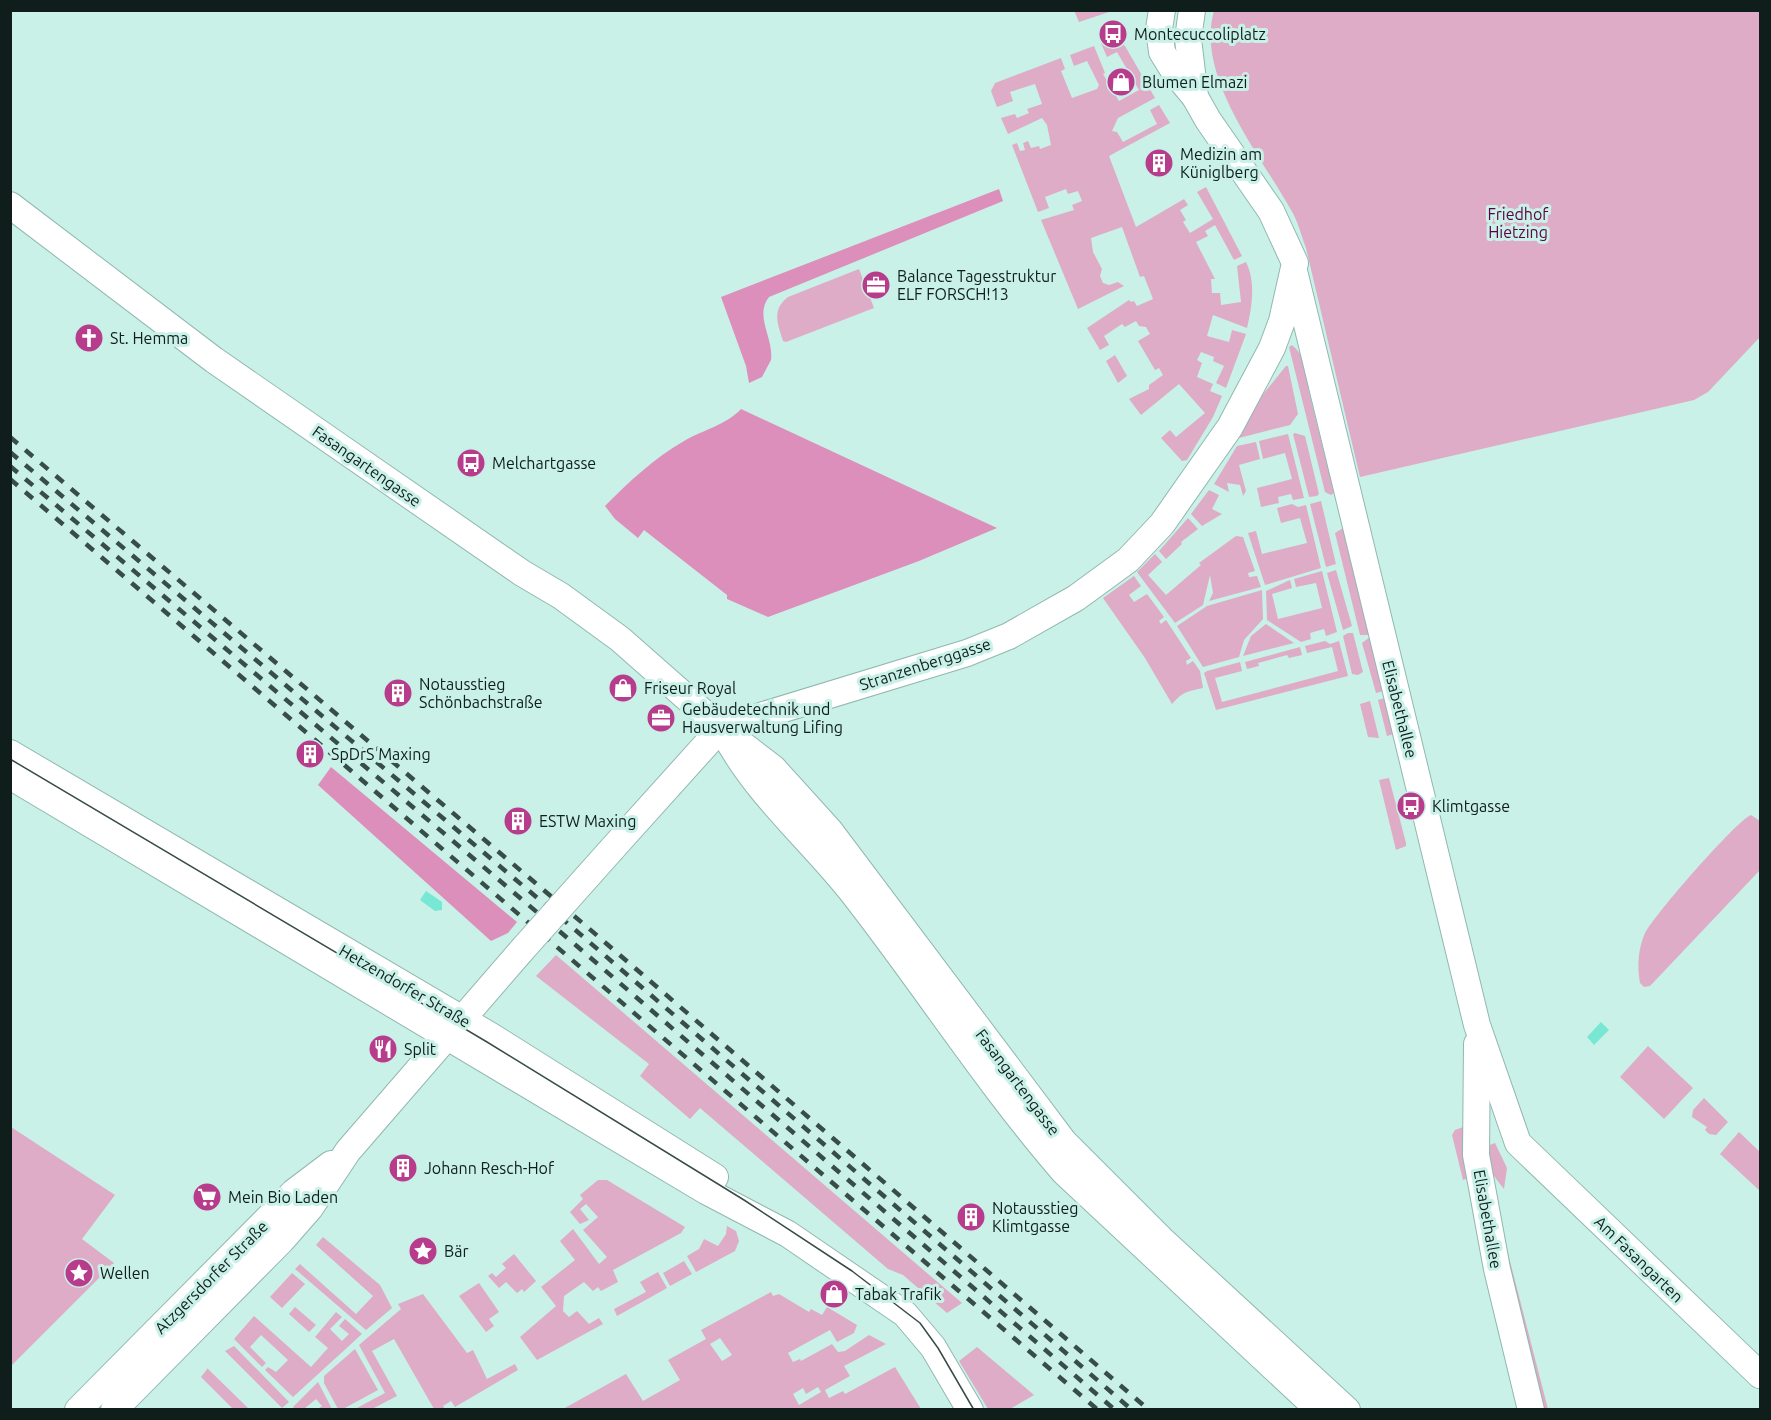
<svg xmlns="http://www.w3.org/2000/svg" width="1771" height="1420" viewBox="0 0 1771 1420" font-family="Ubuntu,sans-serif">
  <rect width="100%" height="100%" fill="#c9f1e8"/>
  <g fill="#deacc7" fill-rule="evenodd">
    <path d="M1074 10H1112V11L1079 22Z"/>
    <path d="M1214 11H1760V337L1708 392 1694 400 1360 477 1306 248C1301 235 1298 221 1291 210 1260 154 1195 76 1214 11Z"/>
    <path d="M1118 41 1125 46 1155 98 1118 118 1112 131 1117 132 1123 142 1157 124 1150 110 1159 105 1170 123 1109 156 1136 227 1184 199 1188 205 1180 210 1186 220 1183 222 1190 233 1213 219 1197 192 1206 187 1242 256 1234 260 1215 225 1205 231 1208 236 1196 242 1215 279H1211L1212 293H1220L1221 305 1241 302 1237 266 1246 262C1256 282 1252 307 1247 328L1213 315 1207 336 1229 342 1232 330 1246 334 1226 388 1216 383 1224 366 1213 361 1214 357 1201 352 1197 360 1202 363 1197 377 1213 384 1210 391 1222 396 1213 417 1187 460 1182 461 1161 438 1170 430 1176 437 1205 413 1179 384 1141 415 1129 399 1149 389V385L1163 375 1159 368 1155 370 1138 341 1150 334 1146 327 1139 326 1136 321 1125 327 1122 324 1104 336 1109 345 1100 350 1087 328 1129 300 1131 302 1134 301 1137 306 1153 299 1144 276 1140 277 1122 227 1091 238 1093 252 1102 269 1100 276 1103 283 1109 285 1118 282 1124 286 1078 309 1041 220 1074 210 1072 205 1082 201 1078 191 1068 194 1066 189 1045 197 1049 208 1038 212 1012 145 1017 143 1020 151 1025 150 1023 143 1028 141 1031 148 1039 146 1040 149 1051 145 1047 125 1042 118 1008 134 1001 118 1015 114 1017 118 1029 113 1027 109 1042 104 1035 84 1010 92 1013 101 997 107 991 91 995 83 1061 58 1065 69 1061 71 1072 98 1097 89 1099 85 1087 61 1074 66 1070 55 1094 46 1105 73 1103 74 1119 101 1139 90 1117 52 1107 57 1101 43Z"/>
    <path d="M859 269 874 308 786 342 783 341C778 324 771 310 788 297Z"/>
    <path d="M1292 345C1304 355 1310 372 1308 388L1334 493 1331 495 1325 492 1289 347Z"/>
    <path d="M1115 355 1127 376 1118 383 1106 361Z"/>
    <path d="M1286 366H1288L1298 414 1290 425 1239 438 1260 398Z"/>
    <path d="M1295 433 1305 436 1319 494 1317 496 1309 497 1293 434Z"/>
    <path d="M1288 434 1304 498 1293 500 1291 494 1278 497 1279 503 1261 507 1257 488 1292 479 1285 453 1263 459 1259 441Z"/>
    <path d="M1256 442 1260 459 1239 465 1246 491 1243 496 1240 485 1227 483 1229 492 1214 484 1237 446Z"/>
    <path d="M1209 490 1219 495 1212 509 1222 514 1202 526 1191 514Z"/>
    <path d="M1321 501 1336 564 1326 567 1310 504Z"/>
    <path d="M1292 504 1298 507 1306 505 1321 568 1265 585 1248 533 1256 531 1262 554 1307 543 1300 518 1281 523 1277 508Z"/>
    <path d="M1188 518 1198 529 1181 542 1182 544 1166 559 1159 551Z"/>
    <path d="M1343 528 1370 635H1360L1335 533Z"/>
    <path d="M1236 536 1243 537 1255 571 1248 573 1249 577 1257 576 1261 587 1209 601 1213 593 1210 575 1203 605 1175 623 1137 572 1155 554 1162 562 1148 575 1166 595 1201 565 1199 563Z"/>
    <path d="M1336 570 1352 626 1343 630 1327 573Z"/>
    <path d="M1322 571 1337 632 1326 636 1324 629 1310 633 1311 639 1301 642 1267 620 1266 591 1290 580 1292 588 1272 594 1278 619 1322 608 1316 583 1296 587 1294 579Z"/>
    <path d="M1134 576 1141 586 1129 595 1134 602 1147 594 1164 617 1159 621 1161 624 1166 620 1191 658 1186 661 1187 665 1193 661 1200 671 1203 688C1185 692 1183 692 1172 704L1145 658 1103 598Z"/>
    <path d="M1262 590 1263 619 1244 640 1239 657 1203 667 1177 626 1207 606Z"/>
    <path d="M1266 624 1294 643 1243 656 1251 636Z"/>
    <path d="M1348 633H1353L1363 672 1358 675 1352 674 1343 636Z"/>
    <path d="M1370 637 1384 691 1376 693 1362 643Z"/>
    <path d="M1325 641 1330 644 1339 641 1348 676 1216 710 1204 673 1207 671 1240 662 1242 671 1215 678 1222 702 1338 671 1332 647 1307 653 1305 646Z"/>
    <path d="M1300 647 1302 655 1289 658 1287 655 1258 663 1259 666 1247 669 1245 662Z"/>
    <path d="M1385 698 1394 734 1387 736 1378 700Z"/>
    <path d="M1370 701 1379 738 1368 737 1360 704Z"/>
    <path d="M1389 778 1406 843V846L1396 850 1379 780Z"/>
    <path d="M1751 815 1760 821V870L1650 986 1644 987 1640 983C1637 966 1638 949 1645 933 1654 915 1736 821 1751 815Z"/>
    <path d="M556 955 962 1303 947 1313 903 1275 888 1269 700 1108 690 1119 640 1076 649 1064 536 976Z"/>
    <path d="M1648 1046 1693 1088 1664 1119 1620 1077Z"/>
    <path d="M1704 1098 1728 1122 1716 1135 1709 1134 1705 1130 1707 1127 1692 1117 1693 1110Z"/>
    <path d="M1466 1126 1468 1178 1463 1180 1452 1135 1455 1130Z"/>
    <path d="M11 1127 115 1195 82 1239 114 1263 11 1366Z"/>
    <path d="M1739 1132 1760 1152V1191L1720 1154Z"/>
    <path d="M1495 1143 1507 1168 1504 1189C1495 1178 1482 1161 1487 1146Z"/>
    <path d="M598 1180H607L685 1227 681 1233 613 1270 618 1282 601 1291 598 1287 593 1291 584 1282 564 1296 563 1311 569 1317 577 1311 589 1324 599 1318 603 1324 537 1360 520 1337 556 1306 541 1287 575 1260 560 1241 573 1229 599 1264 607 1257 583 1230 598 1217 586 1204 580 1209 589 1220 580 1224 570 1212 583 1199 580 1195Z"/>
    <path d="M1494 1199 1548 1409H1541Z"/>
    <path d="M727 1226 736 1231 739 1241 735 1251 696 1272 687 1256 699 1249 704 1239 718 1246 726 1234Z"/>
    <path d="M323 1237 380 1285 392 1308 366 1330 295 1269 300 1264 356 1314 373 1296 316 1245Z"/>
    <path d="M514 1254 536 1281 524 1292 522 1289 517 1293 506 1282 499 1288 488 1276 492 1273 496 1277 506 1268 502 1264Z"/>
    <path d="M684 1261 692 1274 670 1286 663 1273Z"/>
    <path d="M658 1272 667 1288 617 1316 614 1309 646 1292 640 1282Z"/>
    <path d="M292 1273 305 1284 282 1308 270 1297Z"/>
    <path d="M479 1283 499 1312 489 1319 494 1326 486 1332 459 1296Z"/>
    <path d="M771 1292 773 1296 779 1294 809 1312 811 1309 822 1315 827 1307 857 1325 854 1333 837 1342 830 1330 788 1353 793 1362 800 1359 801 1361 832 1344 838 1352 845 1351 869 1335 886 1344 844 1366 850 1376 825 1390 829 1398 843 1391 845 1394 895 1367 921 1409H563L626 1374 643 1401 680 1380 668 1360 706 1339 701 1330ZM720 1338 732 1355 722 1361 710 1344ZM818 1387 821 1392 799 1405 793 1394 803 1388 806 1394Z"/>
    <path d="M423 1294 467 1353 473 1350 487 1379 515 1364 518 1370 455 1407 451 1401 443 1406 445 1409H434L394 1339 372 1351 397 1396 372 1409H355L385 1393 359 1345 401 1309 398 1304Z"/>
    <path d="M295 1307 316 1325 309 1332 289 1314Z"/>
    <path d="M336 1312 342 1317 330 1329 342 1341 349 1334 339 1326 345 1319 362 1334 293 1397 265 1370 268 1367 276 1372 288 1360 261 1335 250 1347 266 1363 262 1367 234 1339 254 1316 311 1367 328 1348 315 1337Z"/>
    <path d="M234 1346 289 1402 282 1408 225 1351Z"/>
    <path d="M977 1347 1034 1395 1010 1409H988L959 1361Z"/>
    <path d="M355 1349 378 1390 343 1409H338L324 1383V1376Z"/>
    <path d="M208 1368V1369L249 1409H233L201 1377Z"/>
    <path d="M318 1382 332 1409H318L322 1406 316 1399 304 1409H295L293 1407Z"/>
  </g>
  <g fill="#dc8fbb">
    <path d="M999 189 1003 201 769 297C754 316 774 338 771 360L762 377 749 383 746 366 721 297Z"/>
    <path d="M741 409 997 528 919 561 768 617 727 599V595L644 530 638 538 615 519 605 506C629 482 654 458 684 441 703 430 726 425 741 409Z"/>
    <path d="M331 767 517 922 508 933 491 941 318 785Z"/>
  </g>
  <g fill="#78e7d3">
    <path d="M426 891 442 902V910L435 911 420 900Z"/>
    <path d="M1601 1022 1609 1030 1594 1045 1587 1037Z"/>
  </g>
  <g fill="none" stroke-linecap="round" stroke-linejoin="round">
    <g stroke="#91b8af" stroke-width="28">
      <g id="secondary">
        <path d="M1192 10 1188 39 1195 97"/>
        <path d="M10 205 214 360 522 573 561 596 620 639 721 728 773 768 830 831 1064 1142 1161 1239 1347 1410"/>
        <path d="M1295 275 1477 1025 1518 1143 1760 1375"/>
        <path d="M724 733C756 794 810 839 852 892 924 984 987 1083 1064 1172L1319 1410"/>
        <path d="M10 753 491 1036 715 1177"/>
        <path d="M10 776 706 1191 788 1234 905 1314 933 1347 970 1410"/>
        <path d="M612 849 721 728 967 653 1009 636 1076 598 1128 560 1162 524 1230 427 1272 348 1282 321 1295 263 1271 211 1208 120 1195 97 1175 73 1162 52 1159 29 1162 10"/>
        <path d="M1477 1044 1476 1155 1497 1269 1531 1410"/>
        <path d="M78 1410 294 1192 331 1164"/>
        <path d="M114 1410 282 1240 310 1208 348 1151 522 950"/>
      </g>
    </g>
    <use href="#secondary" stroke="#fff" stroke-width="26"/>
    <path stroke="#384d48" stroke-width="1.5" d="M10 759 487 1042 744 1200 852 1271 920 1323 938 1348 974 1410"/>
    <g stroke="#384d48" stroke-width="4.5" stroke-dasharray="10 10" stroke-linecap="butt">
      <path d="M10 437 586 926 1149 1410"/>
      <path d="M10 452 580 934 1132 1410"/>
      <path d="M10 466 571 941 1115 1410"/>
      <path d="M10 479 1098 1410"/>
    </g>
    <g stroke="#91b8af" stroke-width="28" stroke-linecap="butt">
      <path id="secondary-bridge" d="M522 950 612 849"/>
    </g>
    <use href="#secondary-bridge" stroke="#fff" stroke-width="26"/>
  </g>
  <defs>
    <g id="bus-disc" transform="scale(1.5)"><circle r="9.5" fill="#b83c8c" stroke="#c9f1e8"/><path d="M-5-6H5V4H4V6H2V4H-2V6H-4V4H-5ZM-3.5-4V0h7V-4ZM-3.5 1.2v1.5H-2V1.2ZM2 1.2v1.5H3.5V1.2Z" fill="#fff"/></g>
    <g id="shop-disc" transform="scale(1.5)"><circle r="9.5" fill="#b83c8c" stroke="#c9f1e8"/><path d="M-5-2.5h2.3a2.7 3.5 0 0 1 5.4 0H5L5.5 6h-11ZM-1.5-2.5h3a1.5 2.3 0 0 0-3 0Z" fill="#fff"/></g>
    <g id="building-disc" transform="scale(1.5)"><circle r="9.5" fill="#b83c8c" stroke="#c9f1e8"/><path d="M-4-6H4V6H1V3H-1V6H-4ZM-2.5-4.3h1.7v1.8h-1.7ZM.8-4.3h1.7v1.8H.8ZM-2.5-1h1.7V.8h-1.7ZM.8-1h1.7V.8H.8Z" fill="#fff"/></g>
    <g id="office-disc" transform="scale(1.5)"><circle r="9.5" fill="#b83c8c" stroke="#c9f1e8"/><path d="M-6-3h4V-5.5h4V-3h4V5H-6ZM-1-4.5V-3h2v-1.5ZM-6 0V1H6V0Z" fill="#fff"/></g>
    <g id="church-disc" transform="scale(1.5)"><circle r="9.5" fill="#b83c8c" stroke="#c9f1e8"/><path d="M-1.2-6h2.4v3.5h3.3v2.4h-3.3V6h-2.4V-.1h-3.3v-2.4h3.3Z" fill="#fff"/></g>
    <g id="restaurant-disc" transform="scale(1.5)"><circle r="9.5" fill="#b83c8c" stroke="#c9f1e8"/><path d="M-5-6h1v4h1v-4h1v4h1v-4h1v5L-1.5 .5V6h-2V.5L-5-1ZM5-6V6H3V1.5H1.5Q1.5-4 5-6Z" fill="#fff"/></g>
    <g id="supermarket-disc" transform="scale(1.5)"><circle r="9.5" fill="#b83c8c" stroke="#c9f1e8"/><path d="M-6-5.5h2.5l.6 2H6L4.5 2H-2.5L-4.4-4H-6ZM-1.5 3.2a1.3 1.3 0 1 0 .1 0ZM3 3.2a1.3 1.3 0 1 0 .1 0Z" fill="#fff"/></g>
    <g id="sight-disc" transform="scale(1.5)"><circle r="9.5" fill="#b83c8c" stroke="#c9f1e8"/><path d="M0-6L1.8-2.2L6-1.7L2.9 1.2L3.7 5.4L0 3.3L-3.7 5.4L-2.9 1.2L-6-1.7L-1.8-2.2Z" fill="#fff"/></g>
  </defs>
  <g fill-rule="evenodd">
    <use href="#bus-disc" x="1113" y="34"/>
    <use href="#shop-disc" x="1121" y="82"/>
    <use href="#building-disc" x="1159" y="163"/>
    <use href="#office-disc" x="876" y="285"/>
    <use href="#church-disc" x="89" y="338"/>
    <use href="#bus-disc" x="471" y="463"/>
    <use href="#shop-disc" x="623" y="688"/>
    <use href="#building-disc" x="398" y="693"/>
    <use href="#office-disc" x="661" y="718"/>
    <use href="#building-disc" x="310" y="754"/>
    <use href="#bus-disc" x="1411" y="806"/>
    <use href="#building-disc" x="518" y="821"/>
    <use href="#restaurant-disc" x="383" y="1049"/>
    <use href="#building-disc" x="403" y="1168"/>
    <use href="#supermarket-disc" x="207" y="1197"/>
    <use href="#building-disc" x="971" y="1217"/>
    <use href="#sight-disc" x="423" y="1251"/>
    <use href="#sight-disc" x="79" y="1273"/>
    <use href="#shop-disc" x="834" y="1294"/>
  </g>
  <g text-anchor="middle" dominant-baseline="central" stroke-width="6" stroke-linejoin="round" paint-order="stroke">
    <g font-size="16" fill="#0f1e1b" stroke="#c9f1e8" text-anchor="start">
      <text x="1134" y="34">Montecuccoliplatz</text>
      <text x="1142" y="82">Blumen Elmazi</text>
      <text x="1180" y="154">Medizin am<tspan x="1180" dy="18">Küniglberg</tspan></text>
      <text x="897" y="276">Balance Tagesstruktur<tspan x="897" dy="18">ELF FORSCH!13</tspan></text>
      <text x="110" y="338">St. Hemma</text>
      <text x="492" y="463">Melchartgasse</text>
      <text x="419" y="684">Notausstieg<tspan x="419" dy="18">Schönbachstraße</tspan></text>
      <text x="644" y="688">Friseur Royal</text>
      <text x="682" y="709">Gebäudetechnik und<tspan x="682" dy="18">Hausverwaltung Lifing</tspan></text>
      <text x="331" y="754">SpDrS Maxing</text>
      <text x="1432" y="806">Klimtgasse</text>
      <text x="539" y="821">ESTW Maxing</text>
      <text x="404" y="1049">Split</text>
      <text x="424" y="1168">Johann Resch-Hof</text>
      <text x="228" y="1197">Mein Bio Laden</text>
      <text x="992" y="1208">Notausstieg<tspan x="992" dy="18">Klimtgasse</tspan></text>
      <text x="444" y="1251">Bär</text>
      <text x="100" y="1273">Wellen</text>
      <text x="855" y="1294">Tabak Trafik</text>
    </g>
    <g font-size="16" fill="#5e0042" stroke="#c9f1e8">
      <text x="1518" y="214">Friedhof<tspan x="1518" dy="18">Hietzing</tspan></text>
    </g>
    <g font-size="16" fill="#0f1e1b" stroke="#c9f1e8">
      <text transform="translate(367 466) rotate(35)">Fasangartengasse</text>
      <text transform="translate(925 664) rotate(-18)">Stranzenberggasse</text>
      <text transform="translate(1400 709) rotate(76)">Elisabethallee</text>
      <text transform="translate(405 986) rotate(30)">Hetzendorfer Straße</text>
      <text transform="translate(1018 1082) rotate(53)">Fasangartengasse</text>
      <text transform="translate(1488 1219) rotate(80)">Elisabethallee</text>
      <text transform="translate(1639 1259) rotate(44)">Am Fasangarten</text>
      <text transform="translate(211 1277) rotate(-45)">Atzgersdorfer Straße</text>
    </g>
  </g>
  <rect width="1771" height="1420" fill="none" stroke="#0f1e1b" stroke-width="24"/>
</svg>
